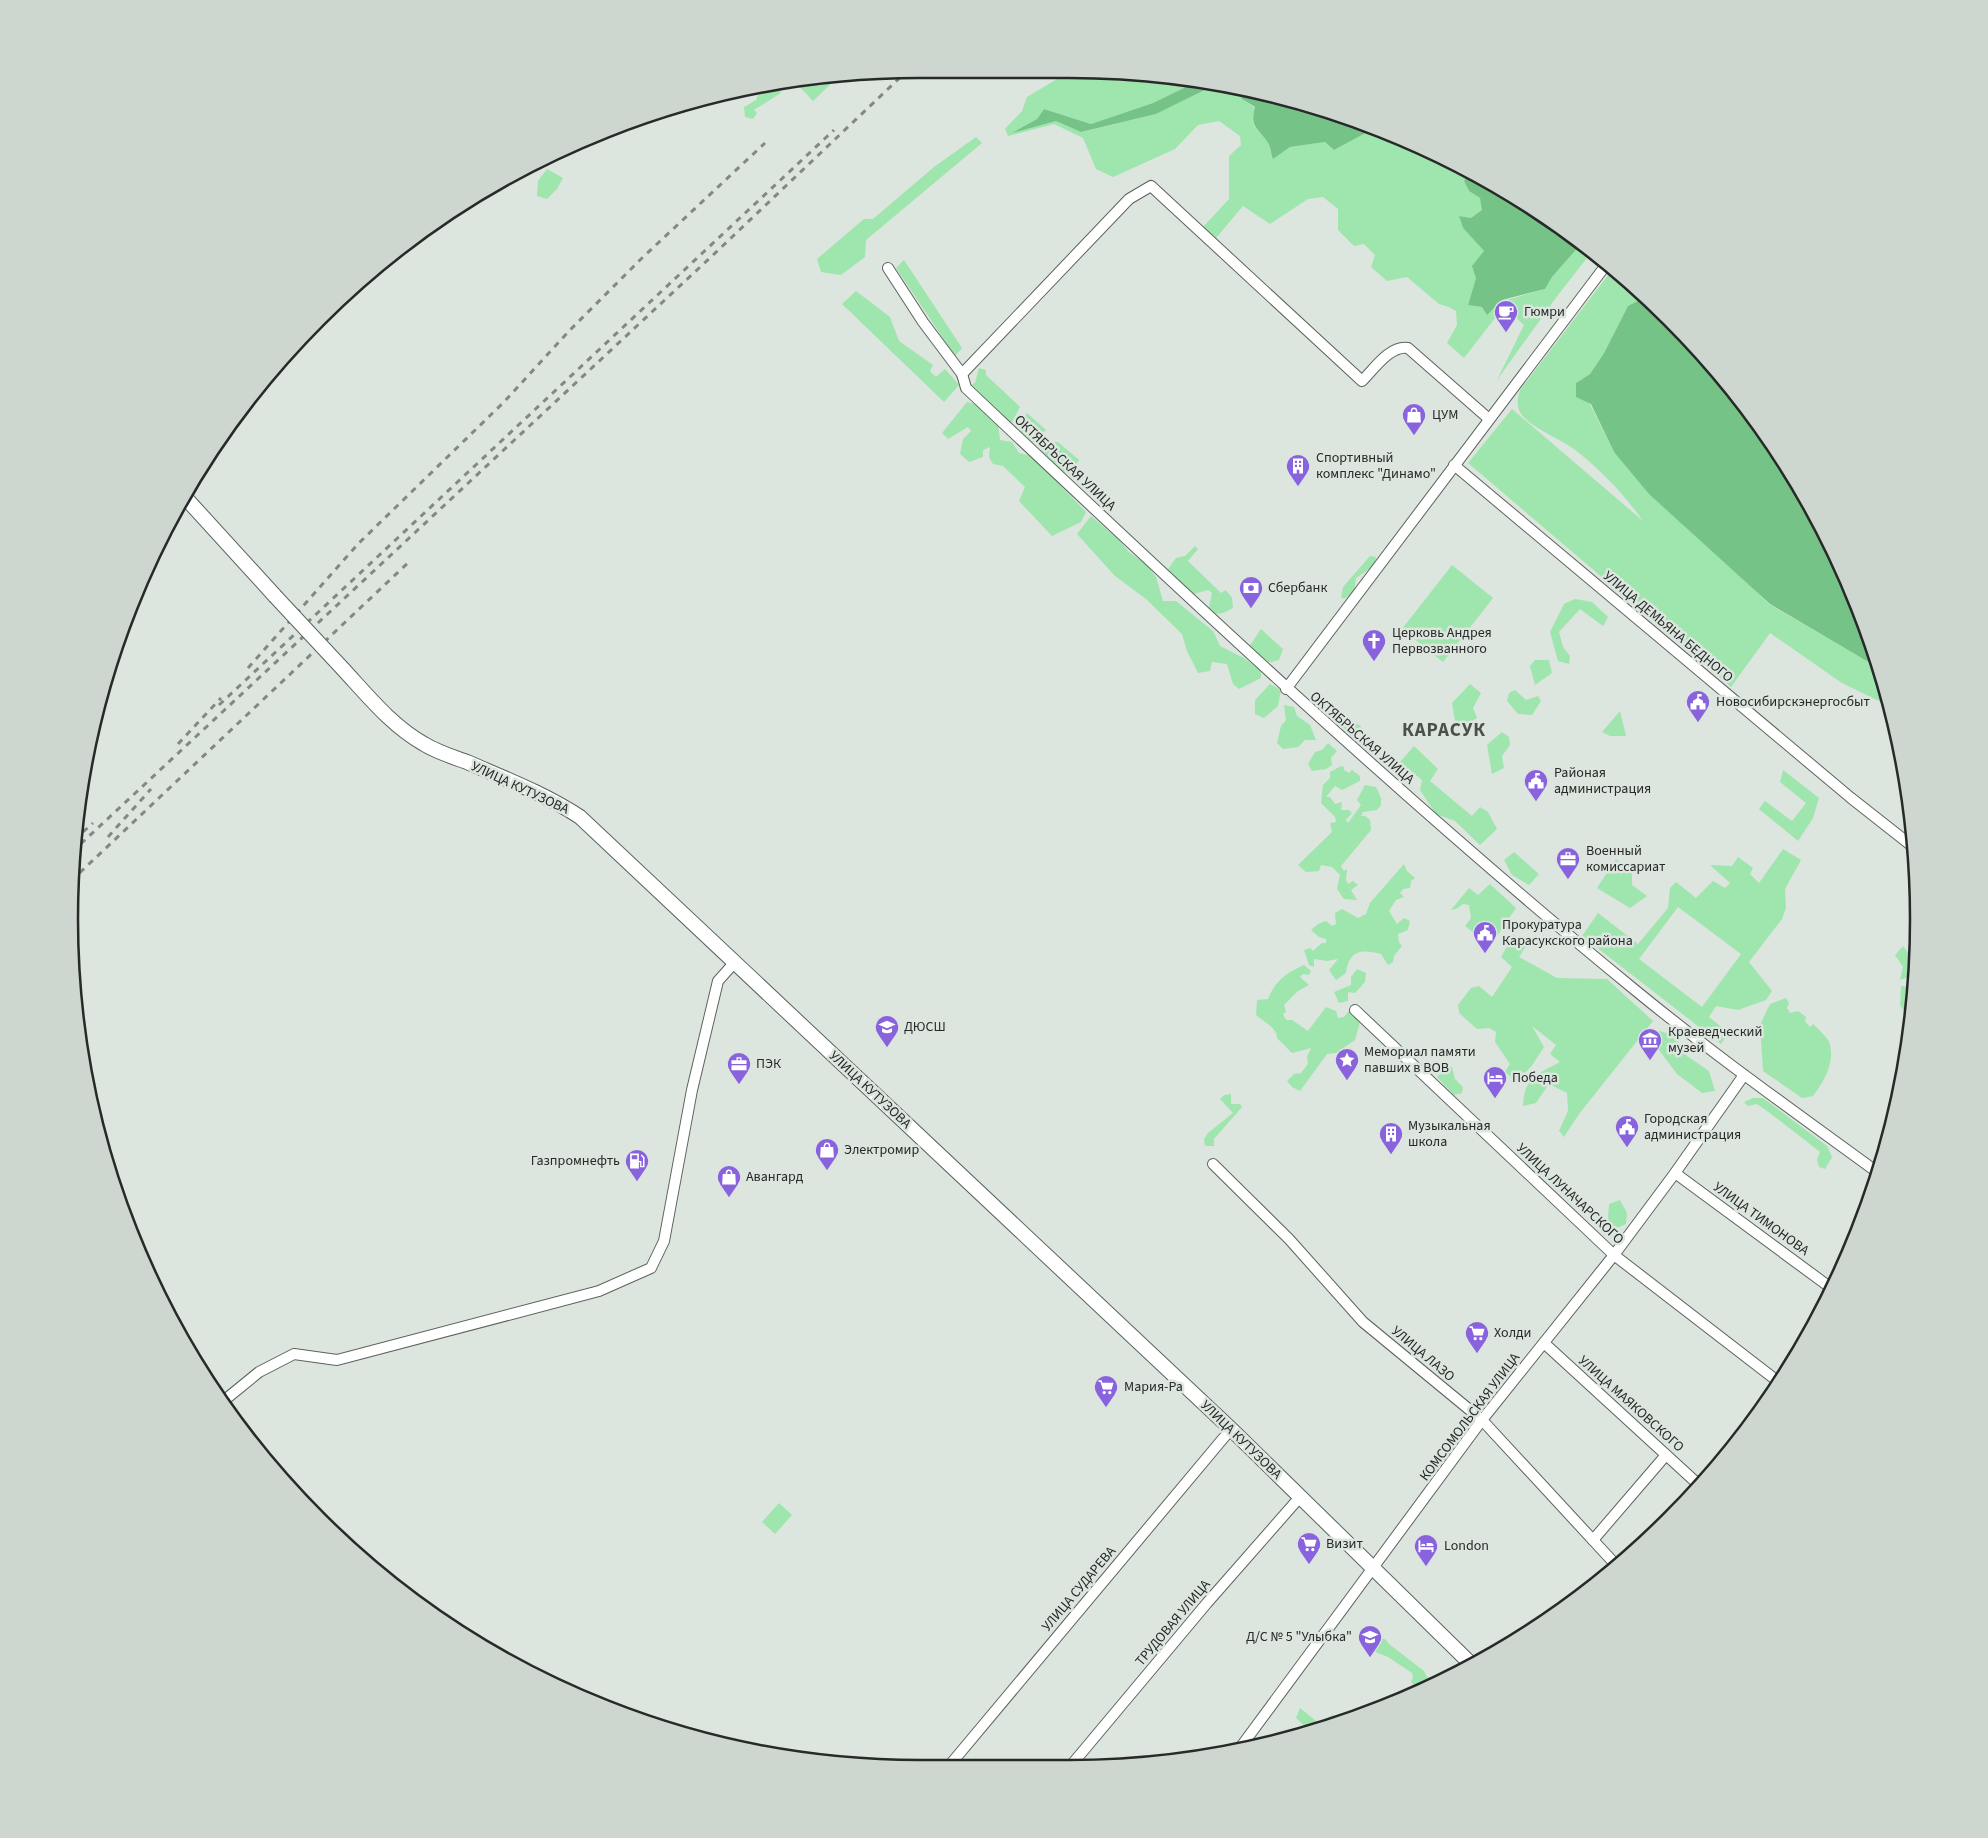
<svg xmlns="http://www.w3.org/2000/svg" width="1988" height="1838" viewBox="0 0 1988 1838" font-family="'Source Sans 3',sans-serif">
  <rect width="100%" height="100%" fill="#dde5df"/>
  <g fill="#9ee6ad" fill-rule="evenodd">
    <path d="M1079 70H1085L1095 75C1119 65 1172 77 1200 80L1153 103 1091 124 1044 109 1037 119 1015 132 1056 121 1082 132 1156 114 1219 83 1235 85 1242 99 1255 108C1248 129 1259 128 1268 143 1271 147 1271 154 1273 159L1290 147 1325 142 1334 150 1375 128 1395 134 1469 173 1464 181 1469 191 1480 198 1483 210 1471 218 1459 216 1463 228 1484 251 1468 305 1482 307 1545 289 1552 277 1581 244 1591 253 1558 295 1497 380 1524 325 1506 309H1502L1464 358 1447 343 1457 325 1456 311 1449 307 1439 304 1407 277 1387 281 1371 267 1375 255 1364 244 1354 246 1338 230V209L1323 197 1308 199 1270 224 1243 206 1216 238 1203 227 1229 199V156L1241 145 1240 136 1219 121 1198 125 1175 149 1113 177 1096 169 1083 138 1054 124 1008 136 1005 129 1022 111 1027 97 1062 76 1073 77Z"/>
    <path d="M838 77 813 101 794 81Z"/>
    <path d="M775 86H779L781 93 754 110 757 113 753 119 745 117 744 107 756 100 758 95 770 92Z"/>
    <path d="M976 137 982 143 866 240 865 257 841 275 821 272 817 259 864 219H873L934 167Z"/>
    <path d="M547 169 563 178 557 189 547 199 537 196 538 181Z"/>
    <path d="M904 260 962 348 955 356 896 268Z"/>
    <path d="M1612 270 1645 297 1628 306 1604 353 1590 374 1576 383 1590 404 1614 452 1769 604 1865 660 1876 665 1889 706 1842 683 1770 633 1731 687 1468 463 1512 409 1643 521C1624 494 1600 469 1574 449 1561 439 1527 426 1520 412 1516 404 1518 398 1520 390Z"/>
    <path d="M856 291 890 317 899 341 933 365 930 371 936 377 945 369 959 385 944 402 842 304Z"/>
    <path d="M979 368 986 370V375L1020 407 1010 426 968 386 975 383Z"/>
    <path d="M967 402 984 406 998 423 1000 440 1012 442 1019 453 1032 456 1086 512 1081 522 1052 536 1019 501 1025 487 1003 466 993 464 989 457 990 447 983 450V457L969 462 960 454 963 439 971 431 968 427 948 439 942 433Z"/>
    <path d="M1027 413 1046 430 1030 446 1017 436Z"/>
    <path d="M1058 442 1079 460 1073 469 1061 475 1040 452 1047 443Z"/>
    <path d="M1091 516 1118 539 1129 552 1146 564 1156 577 1163 601H1176L1213 631 1220 646 1244 658 1261 671V678L1239 689 1233 684 1227 664 1212 662 1210 671 1198 673 1187 651 1182 634 1146 599 1115 576 1077 534Z"/>
    <path d="M1195 546 1198 549 1188 561 1221 593 1226 590 1232 598 1233 608 1223 613 1210 615 1199 606 1209 607 1212 593 1208 590 1194 594 1166 572 1176 558 1185 556Z"/>
    <path d="M1370 556 1376 557 1375 565 1356 578 1354 592 1344 599 1341 597 1343 587Z"/>
    <path d="M1452 565 1493 598 1443 662 1402 629Z"/>
    <path d="M1575 599 1592 602 1608 617 1603 626 1580 609 1559 632 1563 647 1570 656 1569 664 1558 661 1550 632 1564 604Z"/>
    <path d="M1261 629 1283 649 1279 660 1263 664 1249 647Z"/>
    <path d="M1535 660H1549L1552 673 1535 685 1530 666Z"/>
    <path d="M1270 684 1281 690 1278 706 1264 718 1255 714V700Z"/>
    <path d="M1470 684 1481 693 1473 708 1477 718 1465 726 1455 721 1452 703Z"/>
    <path d="M1515 690 1526 700 1538 696 1541 701 1532 715 1518 714 1507 701 1509 693Z"/>
    <path d="M1284 705 1294 707 1297 716 1310 725 1316 740H1305L1298 747 1283 749 1277 743 1281 726 1286 720Z"/>
    <path d="M1340 709 1350 720 1361 726 1360 734 1343 728 1335 719Z"/>
    <path d="M1620 711 1626 736H1610L1602 732Z"/>
    <path d="M1502 732 1509 737 1510 745 1502 756 1504 768 1492 774 1487 745Z"/>
    <path d="M1328 743 1337 751 1331 758 1332 765 1326 769 1312 771 1308 764 1315 752 1322 750Z"/>
    <path d="M1414 746 1438 769 1430 781 1472 816 1480 807 1488 812 1497 829 1480 845 1455 821 1436 814 1420 790 1422 780 1400 762Z"/>
    <path d="M1341 766 1344 767V770L1349 773 1352 770 1360 776V781L1342 790 1335 786 1326 797H1330L1335 804 1342 802 1341 810H1349L1352 813 1346 820 1348 823 1361 805 1357 800 1365 785 1376 787 1381 798V805L1377 810 1363 812 1361 816H1365L1370 820 1371 830 1341 866 1344 871 1347 869 1346 880 1348 884 1353 881 1358 885 1351 890 1357 900 1344 899 1337 889 1340 875 1332 867 1321 865 1319 871 1306 872 1298 865 1332 832 1330 823 1336 822 1335 817 1321 803 1323 785 1330 778V772Z"/>
    <path d="M1783 770 1819 798 1813 818 1798 841 1759 809 1765 801 1792 821 1806 803 1780 782Z"/>
    <path d="M1783 849 1801 860 1785 889 1786 908 1782 919 1749 962 1772 991 1766 1000 1738 1010 1716 1006 1709 1017 1729 1033 1721 1044 1582 936 1598 913 1638 944 1668 908 1670 888 1676 882 1696 898 1713 881 1725 888 1730 883 1710 865 1732 866 1738 857 1753 868 1750 874 1759 883ZM1678 907 1741 954 1702 1007 1639 959Z"/>
    <path d="M1514 852 1539 874 1529 885 1512 875 1504 860Z"/>
    <path d="M1616 859 1632 873V885L1647 896 1630 908 1597 888Z"/>
    <path d="M1404 864 1407 871 1415 878 1411 881 1410 888 1403 889 1400 893 1404 897 1396 900 1389 911 1397 924 1404 918 1410 921 1408 930 1398 934 1399 942 1402 946 1394 956 1393 962 1388 965 1381 954C1362 949 1349 950 1346 973L1336 980 1329 970 1338 959 1327 961 1314 959V967L1309 965 1304 950 1310 948 1313 951 1322 943H1326V939L1319 937 1311 930 1318 924 1326 921 1332 926 1336 924 1335 913 1342 909 1358 918 1366 914 1370 903Z"/>
    <path d="M1490 884 1516 908 1497 936 1487 943 1465 926 1471 918 1469 905 1463 904 1456 909 1451 910 1469 888 1478 895Z"/>
    <path d="M1514 934 1526 946 1519 957 1557 978 1607 979 1653 1021 1579 1114 1564 1137 1559 1131 1568 1111 1567 1093 1549 1084 1536 1103 1523 1106C1524 1078 1537 1074 1560 1062L1550 1054 1556 1045 1532 1026 1544 1047 1531 1067 1516 1081 1505 1072 1510 1064 1495 1042 1496 1032 1489 1028 1477 1029 1459 1013 1458 1005 1471 988 1479 986 1492 997 1512 967 1501 957Z"/>
    <path d="M1903 946 1912 958 1911 976 1900 980 1903 967 1895 955Z"/>
    <path d="M1304 965 1311 971 1309 975 1303 974 1300 977 1309 985 1298 991 1284 1005 1286 1012 1283 1014 1286 1020H1292L1308 1031 1326 1007 1336 1011 1338 1018 1344 1017 1351 1008 1360 1022 1355 1040 1336 1053 1327 1054 1300 1091 1292 1087 1287 1081 1294 1074 1301 1073 1308 1064 1307 1057 1311 1048 1292 1053 1277 1038C1277 1028 1264 1022 1256 1015L1257 1000 1268 999C1275 981 1286 973 1304 965Z"/>
    <path d="M1357 969 1366 973 1365 982 1355 993 1348 992V1001L1339 1003 1334 992 1351 985V977Z"/>
    <path d="M1901 986 1913 987 1910 1013H1905L1900 1005Z"/>
    <path d="M1786 998 1789 1003 1787 1008 1790 1013 1798 1011 1806 1017 1805 1021 1810 1027 1813 1024C1818 1029 1826 1036 1829 1042 1836 1062 1824 1081 1813 1096L1802 1098 1763 1071 1760 1025 1770 1004Z"/>
    <path d="M1660 1031 1675 1036 1687 1056 1709 1071 1715 1091 1702 1093 1677 1074 1659 1050 1645 1043Z"/>
    <path d="M1447 1066 1452 1067 1455 1079 1463 1087 1462 1093 1454 1095 1437 1077Z"/>
    <path d="M1231 1094V1104H1240L1242 1107 1214 1139V1146H1205L1204 1139 1208 1133 1233 1113 1220 1099 1224 1095Z"/>
    <path d="M1753 1098H1763L1827 1146 1832 1157 1825 1169 1819 1167 1817 1160 1820 1152C1798 1135 1779 1119 1757 1104L1748 1106 1744 1102Z"/>
    <path d="M1620 1200 1627 1213 1626 1224 1607 1232 1609 1204Z"/>
    <path d="M779 1503 792 1515 775 1534 762 1522Z"/>
    <path d="M1362 1628 1375 1629 1381 1632V1638L1385 1639 1389 1644 1424 1671 1427 1677 1434 1679 1433 1684 1427 1687 1425 1685 1415 1686 1411 1682 1413 1677 1412 1673 1388 1657 1373 1651 1370 1644 1359 1633Z"/>
    <path d="M1300 1708 1321 1725H1323L1324 1719 1333 1715 1340 1721 1309 1730 1296 1718Z"/>
  </g>
  <g fill="#76c388">
    <path d="M1200 80 1219 83 1156 114 1081 132 1056 121 1012 133 1037 119 1044 109 1091 124 1153 103Z"/>
    <path d="M1235 85 1250 90 1258 98 1259 92 1375 128 1334 150 1325 142 1290 147 1273 159C1271 155 1271 147 1268 143 1259 128 1249 129 1255 107L1242 99Z"/>
    <path d="M1469 173 1542 212 1581 244 1552 277 1545 289 1502 300 1487 315 1482 307 1468 305 1476 278 1472 266 1484 251 1463 228 1459 216 1471 218 1482 210 1480 198 1469 191 1464 181Z"/>
    <path d="M1645 297 1670 318 1776 447 1855 594 1876 665 1865 660 1770 604 1649 494 1614 452 1591 404 1576 397V383L1590 374 1604 353 1628 306Z"/>
  </g>
  <g fill="none" stroke-linecap="round" stroke-linejoin="round">
    <g stroke="#5c635d" stroke-width="12">
      <g id="minor">
        <path d="M888 268 923 322 962 374 966 388C1184 594 1403 800 1635 990 1713 1054 1795 1112 1877 1172"/>
        <path d="M962 374 1129 199 1151 186 1362 381C1374 369 1390 345 1408 348L1489 419"/>
        <path d="M1454 465 1851 798 1912 846"/>
        <path d="M1286 689 1606 265"/>
        <path d="M1355 1010 1614 1255 1780 1383"/>
        <path d="M1213 1164 1289 1239 1363 1322 1482 1420 1616 1565"/>
        <path d="M1675 1173 1831 1288"/>
        <path d="M1544 1343 1699 1485"/>
        <path d="M221 1403 259 1372 294 1354 337 1360 599 1291 651 1268 664 1241 692 1090 718 981 735 962"/>
        <path d="M1593 1540 1666 1455"/>
        <path d="M1237 1752 1482 1420 1614 1255 1675 1173 1744 1075"/>
        <path d="M949 1766 1231 1429"/>
        <path d="M1068 1769 1207 1603 1300 1497"/>
      </g>
    </g>
    <g stroke="#5c635d" stroke-width="16">
      <g id="major">
        <path d="M182 494 275 596"/>
        <path d="M343 669C368 696 392 726 424 744 437 752 453 757 467 762 506 779 545 794 580 817L1231 1429 1471 1664"/>
      </g>
    </g>
    <use href="#minor" stroke="#fff" stroke-width="10"/>
    <use href="#major" stroke="#fff" stroke-width="14"/>
    <g stroke="#838884" stroke-width="3" stroke-dasharray="6 6" stroke-linecap="butt">
      <path d="M248 668 359 543 504 402 569 331 641 259 765 143"/>
      <path d="M219 705 834 130"/>
      <path d="M178 744 221 698"/>
      <path d="M108 837 151 789"/>
      <path d="M74 840 93 823"/>
      <path d="M72 852 712 256 908 70"/>
      <path d="M71 881 411 560"/>
    </g>
    <g stroke="#5c635d" stroke-width="16" stroke-linecap="butt">
      <path id="major-bridge" d="M275 596 343 669"/>
    </g>
    <use href="#major-bridge" stroke="#fff" stroke-width="14"/>
  </g>
  <defs>
    <g id="cafe-pin" transform="scale(1.25)"><path d="M0 17L-7.5 6A9.5 9.5 0 1 1 7.5 6Z" fill="#8963de" stroke="#dde5df"/><path d="M-5.5-4.5H6V0H3Q3 3.5 0 3.5H-2.5Q-5.5 3.5-5.5 0ZM3-3.2v2h1.7v-2ZM-6 4.5H4V6H-6Z" fill="#fff"/></g>
    <g id="shop-pin" transform="scale(1.25)"><path d="M0 17L-7.5 6A9.5 9.5 0 1 1 7.5 6Z" fill="#8963de" stroke="#dde5df"/><path d="M-5-2.5h2.3a2.7 3.5 0 0 1 5.4 0H5L5.5 6h-11ZM-1.5-2.5h3a1.5 2.3 0 0 0-3 0Z" fill="#fff"/></g>
    <g id="building-pin" transform="scale(1.25)"><path d="M0 17L-7.5 6A9.5 9.5 0 1 1 7.5 6Z" fill="#8963de" stroke="#dde5df"/><path d="M-4-6H4V6H1V3H-1V6H-4ZM-2.5-4.3h1.7v1.8h-1.7ZM.8-4.3h1.7v1.8H.8ZM-2.5-1h1.7V.8h-1.7ZM.8-1h1.7V.8H.8Z" fill="#fff"/></g>
    <g id="bank-pin" transform="scale(1.25)"><path d="M0 17L-7.5 6A9.5 9.5 0 1 1 7.5 6Z" fill="#8963de" stroke="#dde5df"/><path d="M-6-4H6V4H-6ZM0-2.3a2.3 2.3 0 1 0 0 4.6a2.3 2.3 0 1 0 0-4.6Z" fill="#fff"/></g>
    <g id="church-pin" transform="scale(1.25)"><path d="M0 17L-7.5 6A9.5 9.5 0 1 1 7.5 6Z" fill="#8963de" stroke="#dde5df"/><path d="M-1.2-6h2.4v3.5h3.3v2.4h-3.3V6h-2.4V-.1h-3.3v-2.4h3.3Z" fill="#fff"/></g>
    <g id="civic-pin" transform="scale(1.25)"><path d="M0 17L-7.5 6A9.5 9.5 0 1 1 7.5 6Z" fill="#8963de" stroke="#dde5df"/><path d="M-.6-6.5H3V-4.5H.6V-3L4-1V1h2V6H-6V1h2V-1L-.6-3ZM-1.2 2.5V6h2.4V2.5Z" fill="#fff"/></g>
    <g id="office-pin" transform="scale(1.25)"><path d="M0 17L-7.5 6A9.5 9.5 0 1 1 7.5 6Z" fill="#8963de" stroke="#dde5df"/><path d="M-6-3h4V-5.5h4V-3h4V5H-6ZM-1-4.5V-3h2v-1.5ZM-6 0V1H6V0Z" fill="#fff"/></g>
    <g id="school-pin" transform="scale(1.25)"><path d="M0 17L-7.5 6A9.5 9.5 0 1 1 7.5 6Z" fill="#8963de" stroke="#dde5df"/><path d="M0-5L7-2L0 1L-7-2ZM-4 1L0 2.5L4 1V4Q0 6-4 4Z" fill="#fff"/></g>
    <g id="museum-pin" transform="scale(1.25)"><path d="M0 17L-7.5 6A9.5 9.5 0 1 1 7.5 6Z" fill="#8963de" stroke="#dde5df"/><path d="M0-6L6-3V-2H-6V-3ZM-5-1h2V3h-2ZM-1-1h2V3h-2ZM3-1h2V3H3ZM-6 4H6V6H-6Z" fill="#fff"/></g>
    <g id="sight-pin" transform="scale(1.25)"><path d="M0 17L-7.5 6A9.5 9.5 0 1 1 7.5 6Z" fill="#8963de" stroke="#dde5df"/><path d="M0-6L1.8-2.2L6-1.7L2.9 1.2L3.7 5.4L0 3.3L-3.7 5.4L-2.9 1.2L-6-1.7L-1.8-2.2Z" fill="#fff"/></g>
    <g id="hotel-pin" transform="scale(1.25)"><path d="M0 17L-7.5 6A9.5 9.5 0 1 1 7.5 6Z" fill="#8963de" stroke="#dde5df"/><path d="M-6-4.5h1.5V1H6V5H4.5V3h-9V5H-6ZM-4 0a1.8 1.8 0 1 1 3.6 0ZM.5 0V-2.5h3Q6-2.5 6 0Z" fill="#fff"/></g>
    <g id="fuel-pin" transform="scale(1.25)"><path d="M0 17L-7.5 6A9.5 9.5 0 1 1 7.5 6Z" fill="#8963de" stroke="#dde5df"/><path d="M-5.5-6h7V0h2V4h1.3V-2.5L3-4.5l.8-.8L6-3V5H2.5V1h-1V6h-7ZM-4.2-4.7v3.2H.2V-4.7Z" fill="#fff"/></g>
    <g id="supermarket-pin" transform="scale(1.25)"><path d="M0 17L-7.5 6A9.5 9.5 0 1 1 7.5 6Z" fill="#8963de" stroke="#dde5df"/><path d="M-6-5.5h2.5l.6 2H6L4.5 2H-2.5L-4.4-4H-6ZM-1.5 3.2a1.3 1.3 0 1 0 .1 0ZM3 3.2a1.3 1.3 0 1 0 .1 0Z" fill="#fff"/></g>
  </defs>
  <g fill-rule="evenodd">
    <use href="#cafe-pin" x="1506" y="312"/>
    <use href="#shop-pin" x="1414" y="415"/>
    <use href="#building-pin" x="1298" y="466"/>
    <use href="#bank-pin" x="1251" y="588"/>
    <use href="#church-pin" x="1374" y="641"/>
    <use href="#civic-pin" x="1698" y="702"/>
    <use href="#civic-pin" x="1536" y="781"/>
    <use href="#office-pin" x="1568" y="859"/>
    <use href="#civic-pin" x="1485" y="933"/>
    <use href="#school-pin" x="887" y="1027"/>
    <use href="#museum-pin" x="1650" y="1040"/>
    <use href="#sight-pin" x="1347" y="1060"/>
    <use href="#office-pin" x="739" y="1064"/>
    <use href="#hotel-pin" x="1495" y="1078"/>
    <use href="#civic-pin" x="1627" y="1127"/>
    <use href="#building-pin" x="1391" y="1134"/>
    <use href="#shop-pin" x="827" y="1150"/>
    <use href="#fuel-pin" x="637" y="1161"/>
    <use href="#shop-pin" x="729" y="1177"/>
    <use href="#supermarket-pin" x="1477" y="1333"/>
    <use href="#supermarket-pin" x="1106" y="1387"/>
    <use href="#supermarket-pin" x="1309" y="1544"/>
    <use href="#hotel-pin" x="1426" y="1546"/>
    <use href="#school-pin" x="1370" y="1637"/>
  </g>
  <g text-anchor="middle" dominant-baseline="central" stroke-width="5" stroke-linejoin="round" paint-order="stroke">
    <g font-size="14" fill="#272a28" stroke="#dde5df" text-anchor="start">
      <text x="1524" y="312">Гюмри</text>
      <text x="1432" y="415">ЦУМ</text>
      <text x="1316" y="458">Спортивный<tspan x="1316" dy="16">комплекс "Динамо"</tspan></text>
      <text x="1268" y="588">Сбербанк</text>
      <text x="1392" y="633">Церковь Андрея<tspan x="1392" dy="16">Первозванного</tspan></text>
      <text x="1716" y="702">Новосибирскэнергосбыт</text>
      <text x="1554" y="773">Районая<tspan x="1554" dy="16">администрация</tspan></text>
      <text x="1586" y="851">Военный<tspan x="1586" dy="16">комиссариат</tspan></text>
      <text x="1502" y="925">Прокуратура<tspan x="1502" dy="16">Карасукского района</tspan></text>
      <text x="904" y="1027">ДЮСШ</text>
      <text x="1668" y="1032">Краеведческий<tspan x="1668" dy="16">музей</tspan></text>
      <text x="1364" y="1052">Мемориал памяти<tspan x="1364" dy="16">павших в ВОВ</tspan></text>
      <text x="756" y="1064">ПЭК</text>
      <text x="1512" y="1078">Победа</text>
      <text x="1644" y="1119">Городская<tspan x="1644" dy="16">администрация</tspan></text>
      <text x="1408" y="1126">Музыкальная<tspan x="1408" dy="16">школа</tspan></text>
      <text x="844" y="1150">Электромир</text>
      <text x="620" y="1161" text-anchor="end">Газпромнефть</text>
      <text x="746" y="1177">Авангард</text>
      <text x="1494" y="1333">Холди</text>
      <text x="1124" y="1387">Мария-Ра</text>
      <text x="1326" y="1544">Визит</text>
      <text x="1444" y="1546">London</text>
      <text x="1352" y="1637" text-anchor="end">Д/С № 5 "Улыбка"</text>
    </g>
    <g font-size="14" fill="#272a28" stroke="#dde5df">
      <text transform="translate(1065 463) rotate(43)">ОКТЯБРЬСКАЯ УЛИЦА</text>
      <text transform="translate(1668 627) rotate(40)">УЛИЦА ДЕМЬЯНА БЕДНОГО</text>
      <text transform="translate(1362 738) rotate(41)">ОКТЯБРЬСКАЯ УЛИЦА</text>
      <text transform="translate(520 788) rotate(25)">УЛИЦА КУТУЗОВА</text>
      <text transform="translate(870 1090) rotate(43)">УЛИЦА КУТУЗОВА</text>
      <text transform="translate(1570 1194) rotate(43)">УЛИЦА ЛУНАЧАРСКОГО</text>
      <text transform="translate(1761 1219) rotate(36)">УЛИЦА ТИМОНОВА</text>
      <text transform="translate(1423 1354) rotate(40)">УЛИЦА ЛАЗО</text>
      <text transform="translate(1631 1404) rotate(42)">УЛИЦА МАЯКОВСКОГО</text>
      <text transform="translate(1470 1417) rotate(-53)">КОМСОМОЛЬСКАЯ УЛИЦА</text>
      <text transform="translate(1241 1440) rotate(44)">УЛИЦА КУТУЗОВА</text>
      <text transform="translate(1079 1589) rotate(-50)">УЛИЦА СУДАРЕВА</text>
      <text transform="translate(1173 1623) rotate(-50)">ТРУДОВАЯ УЛИЦА</text>
    </g>
    <g font-size="19" font-weight="bold" letter-spacing="1" fill="#4a514b" stroke="#dde5df">
      <text x="1444" y="730">КАРАСУК</text>
    </g>
  </g>
  <path d="M0 0H1988V1838H0ZM919 78H1069A841 841 0 0 1 1910 919V919A841 841 0 0 1 1069 1760H919A841 841 0 0 1 78 919V919A841 841 0 0 1 919 78Z" fill="#ced6d0" fill-rule="evenodd"/>
  <path fill="none" stroke="#272a28" stroke-width="2.5" d="M919 78H1069A841 841 0 0 1 1910 919V919A841 841 0 0 1 1069 1760H919A841 841 0 0 1 78 919V919A841 841 0 0 1 919 78Z"/>
</svg>
